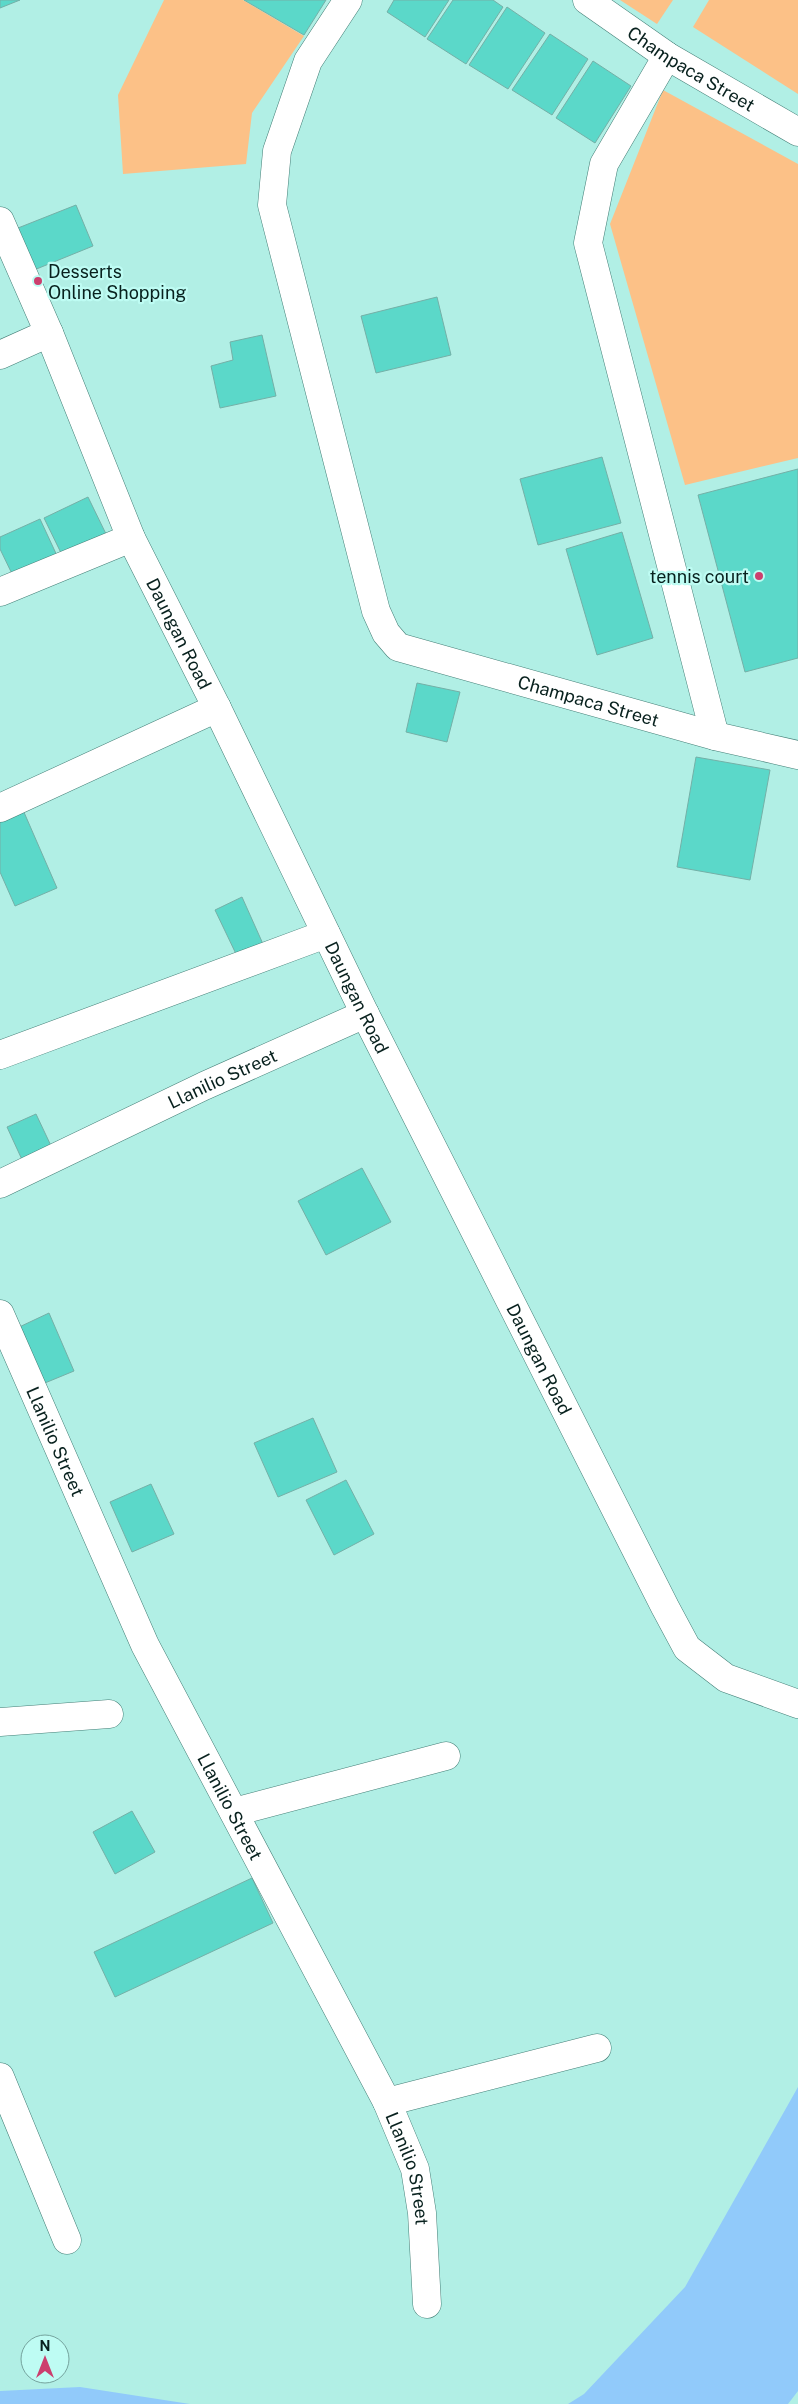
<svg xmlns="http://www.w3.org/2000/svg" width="798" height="2404" viewBox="0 0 798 2404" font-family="'Public Sans',sans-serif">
  <rect width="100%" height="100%" fill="#b1efe5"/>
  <g fill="#fcc187">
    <path d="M164 0H243L304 36 252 113 246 164 123 174 118 95Z"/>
    <path d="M620 0H673L657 24Z"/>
    <path d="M709 0H798V94L693 27Z"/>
    <path d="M663 90 798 164V458L685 485 610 224Z"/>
  </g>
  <g fill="#91cafa">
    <path d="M798 2087V2391L788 2404H568L584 2394 685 2287Z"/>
    <path d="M80 2387 190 2404H0V2391Z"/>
  </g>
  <g fill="#5bd8c9" stroke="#74b0a7">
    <path d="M0 0H20L0 8Z"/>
    <path d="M244 0H326L304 35Z"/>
    <path d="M394 0H449L425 37 387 12Z"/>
    <path d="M453 0H493L503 7 466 64 427 39Z"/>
    <path d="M507 7 545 33 508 89 469 65Z"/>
    <path d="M550 34 588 59 552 115 512 90Z"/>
    <path d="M593 61 631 86 595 143 556 118Z"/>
    <path d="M76 205 93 246 34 270 18 228Z"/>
    <path d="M437 297 451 355 376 373 361 316Z"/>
    <path d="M262 335 276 396 220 408 211 366 233 360 230 342Z"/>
    <path d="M602 457 621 523 538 545 520 479Z"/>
    <path d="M798 469V658L745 672 698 495Z"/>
    <path d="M88 497 107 536 63 557 44 518Z"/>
    <path d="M40 519 59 560 15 580 0 549V537Z"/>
    <path d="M622 532 653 638 597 655 566 549Z"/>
    <path d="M417 683 460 692 447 742 406 732Z"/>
    <path d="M696 757 770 770 750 880 677 867Z"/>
    <path d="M23 810 57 888 15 906 0 872V820Z"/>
    <path d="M242 897 263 944 237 956 215 910Z"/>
    <path d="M36 1114 53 1150 24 1164 7 1127Z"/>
    <path d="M362 1168 391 1222 326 1255 298 1201Z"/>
    <path d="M49 1313 74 1371 40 1385 15 1329Z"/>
    <path d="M313 1418 337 1472 278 1497 254 1443Z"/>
    <path d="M346 1480 374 1534 334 1555 306 1500Z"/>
    <path d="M151 1484 174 1534 132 1552 110 1502Z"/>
    <path d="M132 1811 155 1852 115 1874 93 1832Z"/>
    <path d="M252 1878 273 1923 115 1997 94 1952Z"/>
  </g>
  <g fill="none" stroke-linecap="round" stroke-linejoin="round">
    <g stroke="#447f77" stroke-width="29">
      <g id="minor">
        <path id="s1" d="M348 0 308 61 277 151 272 205 376 611 386 633 398 647 715 736 798 755"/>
        <path id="s2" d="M587 0 667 56 798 132"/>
        <path d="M667 56 604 164 588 243 715 736"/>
        <path d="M0 355 49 333"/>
        <path d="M0 592 131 538"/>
        <path d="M0 808 217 708"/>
        <path d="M0 1055 326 934"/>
        <path id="s3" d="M0 1184 204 1086 365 1014"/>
        <path id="s4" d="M0 1314 145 1645 387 2102 415 2169 422 2213 427 2304"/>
        <path d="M0 1722 109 1714"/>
        <path d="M234 1812 446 1756"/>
        <path d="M0 2077 67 2240"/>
        <path d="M387 2102 597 2048"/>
      </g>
    </g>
    <g stroke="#447f77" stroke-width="29">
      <g id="tertiary">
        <path id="s5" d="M0 221 49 333 131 538 217 708 365 1014 665 1607 687 1648 726 1678 798 1704"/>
      </g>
    </g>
    <use href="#minor" stroke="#fff" stroke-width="28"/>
    <use href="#tertiary" stroke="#fff" stroke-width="28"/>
  </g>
  <g fill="#cc3f6e" stroke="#befcf3" stroke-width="2">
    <circle cx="38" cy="281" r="5"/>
    <circle cx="759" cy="576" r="5"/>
  </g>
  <g text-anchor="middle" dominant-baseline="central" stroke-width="4.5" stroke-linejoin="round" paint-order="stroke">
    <g font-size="18" fill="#08211e" stroke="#befcf3">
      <text stroke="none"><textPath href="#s2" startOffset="125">Champaca Street</textPath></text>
      <text stroke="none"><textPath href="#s5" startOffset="450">Daungan Road</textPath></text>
      <text stroke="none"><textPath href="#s1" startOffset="882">Champaca Street</textPath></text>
      <text stroke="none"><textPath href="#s5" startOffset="855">Daungan Road</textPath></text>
      <text stroke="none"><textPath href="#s3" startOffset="246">Llanilio Street</textPath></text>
      <text stroke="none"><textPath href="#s5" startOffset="1260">Daungan Road</textPath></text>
      <text stroke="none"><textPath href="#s4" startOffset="139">Llanilio Street</textPath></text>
      <text stroke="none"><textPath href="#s4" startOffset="544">Llanilio Street</textPath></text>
      <text stroke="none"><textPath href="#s4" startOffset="949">Llanilio Street</textPath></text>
    </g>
    <g font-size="18" fill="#08211e" stroke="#befcf3" text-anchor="start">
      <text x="48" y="271">Desserts<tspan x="48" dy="21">Online Shopping</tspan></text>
      <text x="749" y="576" text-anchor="end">tennis court</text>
    </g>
  </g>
  <g transform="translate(45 2359)"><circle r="24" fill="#befcf3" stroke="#75a49e"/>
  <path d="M0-4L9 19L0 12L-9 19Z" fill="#cc3f6e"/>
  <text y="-8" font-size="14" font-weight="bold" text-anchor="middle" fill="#08211e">N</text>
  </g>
</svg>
